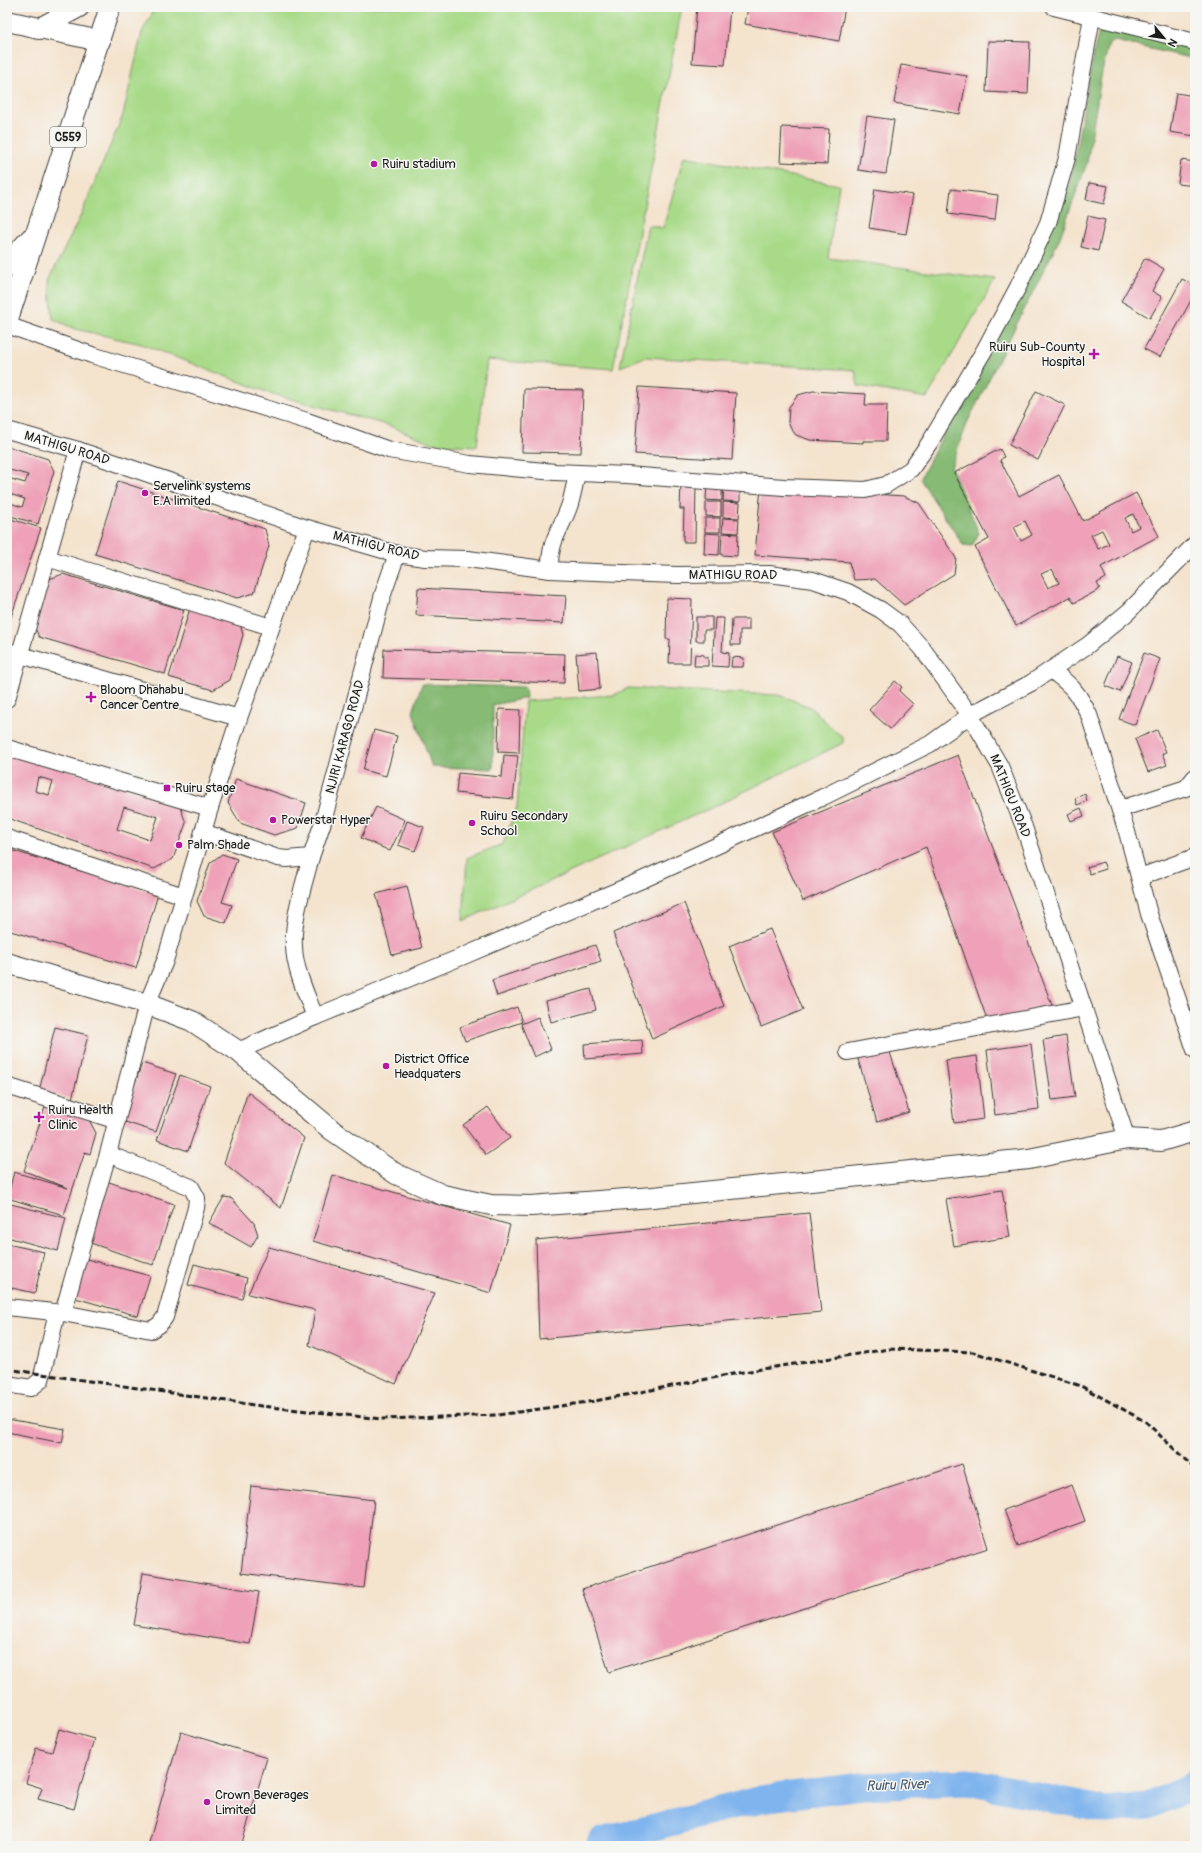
<svg xmlns="http://www.w3.org/2000/svg" width="1202" height="1853" viewBox="0 0 1202 1853" font-family="Pangolin,sans-serif">
  <rect width="100%" height="100%" fill="#f6f6f2"/>
  <filter id="ink" filterUnits="userSpaceOnUse"><feTurbulence type="fractalNoise" baseFrequency=".025" numOctaves="2"/><feDisplacementMap in="SourceGraphic" scale="8" xChannelSelector="R" yChannelSelector="G"/><feConvolveMatrix kernelMatrix="1 2 1 2 8 2 1 2 1" color-interpolation-filters="sRGB"/></filter>
  <filter id="wash" filterUnits="userSpaceOnUse"><feTurbulence type="fractalNoise" baseFrequency=".012" numOctaves="4" result="noise"/><feDisplacementMap in="SourceGraphic" scale="16" xChannelSelector="R" yChannelSelector="G"/><feGaussianBlur stdDeviation="0.9" result="paint"/><feColorMatrix in="noise" values="0 0 0 0 0 0 0 0 0 0 0 0 0 0 0 0 0 1.4 0 .05"/><feComposite in="paint" operator="in"/></filter>
  <g filter="url(#wash)">
    <rect width="100%" height="100%" fill="#f4e3cd"/>
    <g fill="#a8da88" stroke="#627b52">
      <path d="M156 7H682L613 369 487 360 477 446 435 444 387 425 269 393 141 344 75 329 53 319 49 280 81 215 123 115 142 32Z"/>
      <path d="M684 156 839 185 828 258 995 280 927 398 858 386 855 370 645 357 620 367 648 225 663 228Z"/>
      <path d="M628 688 780 695 810 707 843 738V743L711 808 463 921 467 858 503 844 517 807 525 701 614 695Z"/>
    </g>
    <g fill="#86ba74" stroke="#516b48">
      <path d="M1108 27 1195 48V59L1115 41 1109 44 1102 71 1087 163 1059 240 967 423 951 467 979 533 972 546 963 545 920 479 1044 242 1070 182 1095 46 1099 33Z"/>
      <path d="M422 684 525 687 526 698 493 705V769L432 767 413 712Z"/>
    </g>
    <g fill="none" stroke-linecap="round" stroke-linejoin="round">
      <path stroke="#7fb4ed" stroke-width="27" d="M599 1846 601 1841 761 1799 861 1786 968 1782 1105 1810 1148 1806 1190 1788 1195 1783"/>
    </g>
    <g id="blocks">
      <g fill="#eea1b8" fill-rule="evenodd">
        <path d="M697 7H730L725 65 692 63Z"/>
        <path d="M748 7H845L839 41 745 24Z"/>
        <path d="M988 41 1030 42 1028 94 986 92Z"/>
        <path d="M901 65 967 76 960 114 894 103Z"/>
        <path d="M1176 93 1195 96V136L1170 132Z"/>
        <path d="M867 116 894 120 886 174 858 170Z"/>
        <path d="M782 127 829 129 827 164 780 162Z"/>
        <path d="M1181 160 1195 162V186L1178 184Z"/>
        <path d="M1089 183 1108 186 1104 204 1086 200Z"/>
        <path d="M875 189 913 195 906 234 869 228Z"/>
        <path d="M951 189 998 195 995 220 948 214Z"/>
        <path d="M1088 216 1105 220 1098 251 1081 247Z"/>
        <path d="M1145 258 1164 269 1152 291 1162 297 1150 318 1121 301Z"/>
        <path d="M1182 279 1195 286V293L1160 357 1144 349Z"/>
        <path d="M639 387 736 393 732 460 635 454Z"/>
        <path d="M524 389 583 390 581 453 522 452Z"/>
        <path d="M813 391 866 394 865 405H887L886 441H863V443L810 440 796 435 791 429 788 422 789 407 798 395Z"/>
        <path d="M1036 391 1065 405 1038 460 1009 445Z"/>
        <path d="M7 446 48 459 54 471 38 524 7 515V502L22 507 25 499 7 493ZM10 470 28 475 25 483 8 478Z"/>
        <path d="M1000 449 1004 457 1000 460 1019 496 1059 475 1083 521 1136 493 1159 536 1101 567 1106 578 1097 583 1100 589 1074 603 1070 597 1016 626 975 547 989 539 954 473ZM1133 514 1139 527 1131 531 1125 518ZM1025 521 1032 535 1021 541 1014 527ZM1102 530 1109 544 1098 549 1091 535ZM1052 569 1059 583 1048 588 1041 574Z"/>
        <path d="M118 481 265 529 269 546 254 593 237 598 95 554Z"/>
        <path d="M681 483 696 484 695 542H683L684 509H680Z"/>
        <path d="M707 485H722V501L706 500Z"/>
        <path d="M724 486 740 487V502L723 501Z"/>
        <path d="M761 487 904 496 919 503 956 558 954 574 904 605 875 579 854 580 849 562 755 555Z"/>
        <path d="M706 502H721V517L706 516Z"/>
        <path d="M723 502 740 503 739 518 723 517Z"/>
        <path d="M7 518 41 528 10 620 7 622Z"/>
        <rect x="705" y="518" width="15" height="14"/>
        <path d="M723 518 739 519 738 533 722 532Z"/>
        <path d="M705 533 720 534 719 555 704 554Z"/>
        <path d="M722 533 738 534 737 556 721 555Z"/>
        <path d="M63 574 184 610 165 674 39 637 32 621 44 581Z"/>
        <path d="M418 588 566 596 564 623 416 615Z"/>
        <path d="M667 598 692 599 690 663H669L670 639H666Z"/>
        <path d="M191 605 239 620 243 635 230 680 213 690 169 677Z"/>
        <path d="M696 617H712V630H704V641H696Z"/>
        <path d="M715 618H724L722 652 729 653 728 667 712 666Z"/>
        <path d="M732 619H749V630H740V645H731Z"/>
        <path d="M384 649 565 654 564 683 383 678Z"/>
        <path d="M597 652 600 689 579 691 576 654Z"/>
        <path d="M1144 653 1160 659 1135 725 1119 719Z"/>
        <path d="M695 654 704 655V657H708V666H694Z"/>
        <path d="M1117 656 1132 662 1120 692 1105 686Z"/>
        <path d="M732 657 744 658 743 667H731Z"/>
        <path d="M895 681 902 687 899 691 913 704 890 729 869 710Z"/>
        <path d="M499 709 520 710 519 753 498 752Z"/>
        <path d="M374 730 397 736 386 776 363 770Z"/>
        <path d="M1157 730 1166 752 1162 754 1167 765 1148 772 1135 739Z"/>
        <path d="M14 754 179 804 186 823 173 859 154 869 7 818V759ZM38 777 53 781 49 795 35 791ZM124 807 158 817 150 840 117 829Z"/>
        <path d="M504 755 518 756 513 799 456 793 458 773 502 777Z"/>
        <path d="M958 755 1053 1008 989 1025 926 847 803 901 772 832Z"/>
        <path d="M236 779 306 803 298 828 274 835 240 823 228 803Z"/>
        <path d="M1085 794 1087 801 1077 805 1075 798Z"/>
        <path d="M376 807 405 820 390 851 361 838Z"/>
        <path d="M1081 808 1084 816 1071 821 1068 814Z"/>
        <path d="M407 821 424 827 415 851 398 845Z"/>
        <path d="M7 849 158 894 136 968 7 930Z"/>
        <path d="M222 854 237 859 222 902 232 905 226 923 204 916 197 901 210 863Z"/>
        <path d="M1103 862 1106 869 1090 874 1087 867Z"/>
        <path d="M407 886 422 948 392 955 376 894Z"/>
        <path d="M684 903 724 1006 652 1039 613 933Z"/>
        <path d="M770 929 803 1010 761 1027 729 946Z"/>
        <path d="M595 945 601 961 497 996 492 980Z"/>
        <path d="M591 989 596 1010 551 1022 546 1001Z"/>
        <path d="M517 1007 522 1022 465 1041 460 1027Z"/>
        <path d="M538 1017 551 1049 534 1057 521 1024Z"/>
        <path d="M55 1027 88 1035 72 1099 39 1091Z"/>
        <path d="M1066 1036 1075 1097 1052 1100 1043 1040Z"/>
        <path d="M642 1040 643 1054 585 1059 584 1044Z"/>
        <path d="M1031 1044 1039 1109 995 1115 987 1050Z"/>
        <path d="M888 1046 909 1112 877 1122 857 1056Z"/>
        <path d="M977 1056 984 1119 954 1123 946 1060Z"/>
        <path d="M142 1063 176 1074 156 1132 122 1121Z"/>
        <path d="M180 1075 210 1086 188 1151 157 1140Z"/>
        <path d="M248 1092 304 1138 281 1208 224 1163Z"/>
        <path d="M46 1104 89 1120 96 1133 90 1154 85 1152 64 1215 7 1198 14 1172 68 1188 24 1171Z"/>
        <path d="M488 1107 510 1138 486 1155 463 1125Z"/>
        <path d="M333 1175 510 1225 491 1293 313 1241Z"/>
        <path d="M106 1181 174 1204 153 1265 85 1241Z"/>
        <path d="M1002 1190 1010 1237 954 1246 946 1199Z"/>
        <path d="M224 1197 231 1198 254 1223 258 1235 251 1247 209 1223Z"/>
        <path d="M7 1203 66 1218 58 1251 7 1237Z"/>
        <path d="M809 1213 821 1312 539 1339 536 1240Z"/>
        <path d="M7 1244 44 1252 35 1293 7 1287Z"/>
        <path d="M269 1247 435 1293 396 1384 309 1345 315 1310 248 1294Z"/>
        <path d="M83 1258 150 1276 138 1316 72 1297Z"/>
        <path d="M194 1264 247 1278 242 1299 188 1285Z"/>
        <path d="M7 1419 65 1429 62 1443 7 1432Z"/>
        <path d="M962 1464 988 1548 609 1672 582 1589Z"/>
        <path d="M1072 1485 1085 1521 1018 1546 1004 1510Z"/>
        <path d="M251 1486 374 1500 364 1588 241 1573Z"/>
        <path d="M143 1573 259 1592 250 1644 134 1625Z"/>
        <path d="M59 1729 94 1739 74 1809 38 1799 42 1788 26 1783 36 1748 52 1752Z"/>
        <path d="M181 1732 267 1758 241 1846H148Z"/>
      </g>
    </g>
  </g>
  <g filter="url(#ink)">
    <use href="#blocks" fill-opacity="0" stroke="#3c3a37" stroke-width="1"/>
    <g fill="none" stroke-linecap="round" stroke-linejoin="round">
      <g stroke="#3c3a37" stroke-width="18">
        <g id="minor">
          <path d="M1054 7 1195 42"/>
          <path d="M7 325 92 355 307 421 389 450 470 464 555 472 627 475 784 487 865 490 886 485 911 469 930 442 985 349 1018 287 1048 223 1067 158 1092 17"/>
          <path d="M7 430 78 450 307 528 397 554 425 558 468 559 550 570 595 572 677 575 769 574 813 580 848 592 881 610 900 624 922 648 970 715 1000 766 1024 827 1127 1139"/>
          <path d="M47 558 271 627"/>
          <path d="M550 570C549 539 561 531 570 504 573 494 575 483 577 473"/>
          <path d="M7 651 239 718"/>
          <path d="M1051 670C1071 685 1078 692 1089 715L1127 832 1149 914 1195 1050"/>
          <path d="M7 699 78 450"/>
          <path d="M7 748 210 808"/>
          <path d="M1120 809 1186 788 1195 777"/>
          <path d="M203 832 278 858 287 859 311 857 323 822 383 594 397 554"/>
          <path d="M7 838 184 896"/>
          <path d="M311 857C304 884 292 919 294 947 295 971 307 995 315 1017"/>
          <path d="M1140 877 1195 857"/>
          <path d="M238 1051 315 1017 466 955 642 880 823 797 930 744 970 715 1031 683 1088 645 1128 612 1195 544"/>
          <path d="M848 1052 1084 1008"/>
          <path d="M7 1086 117 1121"/>
          <path d="M7 1307 63 1313 151 1330 159 1325 165 1317 196 1208 197 1198 191 1187 108 1154"/>
          <path d="M63 1313 108 1154 147 1004 165 961 210 808 239 718 307 528"/>
          <path d="M7 1384 31 1388 41 1380 57 1313"/>
        </g>
      </g>
      <g stroke="#3c3a37" stroke-width="22">
        <g id="major">
          <path d="M7 21 100 41"/>
          <path d="M38 29 79 7"/>
          <path d="M7 267 19 251 31 238"/>
          <path d="M7 322 110 7"/>
          <path d="M7 963 147 1004 192 1021 238 1051 333 1131 396 1174 443 1195 491 1205 531 1206 653 1197 1029 1159 1127 1139 1161 1141 1195 1131"/>
        </g>
      </g>
      <use href="#minor" stroke="#fff" stroke-width="16"/>
      <use href="#major" stroke="#fff" stroke-width="20"/>
      <path stroke="#1c1c1c" stroke-width="3" stroke-dasharray="6 3" stroke-linecap="butt" d="M7 1369 261 1406 382 1419 498 1415 595 1401 743 1372 889 1349 973 1352 1081 1386 1146 1422 1195 1469"/>
    </g>
  </g>
  <g fill="#b5179e" stroke="#f6f6f2" stroke-width="1.5">
    <circle cx="374" cy="164" r="4"/>
    <path d="M1092 348h4v4h4v4h-4v4h-4v-4h-4v-4h4z"/>
    <circle cx="145" cy="493" r="4"/>
    <path d="M89 691h4v4h4v4h-4v4h-4v-4h-4v-4h4z"/>
    <rect x="163" y="784" width="8" height="8" rx="2"/>
    <circle cx="273" cy="820" r="4"/>
    <circle cx="472" cy="823" r="4"/>
    <circle cx="179" cy="845" r="4"/>
    <circle cx="386" cy="1066" r="4"/>
    <path d="M37 1111h4v4h4v4h-4v4h-4v-4h-4v-4h4z"/>
    <circle cx="207" cy="1802" r="4"/>
  </g>
  <g text-anchor="middle" dominant-baseline="central" stroke-width="3" stroke-linejoin="round" paint-order="stroke">
    <rect fill="#f6f6f2" stroke="#5d5d5c" stroke-width="1" x="50" y="127" width="36" height="20" rx="3"/>
    <g font-size="12" font-weight="bold" fill="#1c1c1c">
      <text x="68" y="137">C559</text>
    </g>
    <g font-size="13" fill="#1c1c1c" stroke="#f6f6f2" text-anchor="start">
      <text x="382" y="164">Ruiru stadium</text>
      <text x="1085" y="347" text-anchor="end">Ruiru Sub-County<tspan x="1085" dy="15">Hospital</tspan></text>
      <text x="153" y="486">Servelink systems<tspan x="153" dy="15">E.A limited</tspan></text>
      <text x="100" y="690">Bloom Dhahabu<tspan x="100" dy="15">Cancer Centre</tspan></text>
      <text x="175" y="788">Ruiru stage</text>
      <text x="480" y="816">Ruiru Secondary<tspan x="480" dy="15">School</tspan></text>
      <text x="281" y="820">Powerstar Hyper</text>
      <text x="187" y="845">Palm Shade</text>
      <text x="394" y="1059">District Office<tspan x="394" dy="15">Headquaters</tspan></text>
      <text x="48" y="1110">Ruiru Health<tspan x="48" dy="15">Clinic</tspan></text>
      <text x="215" y="1795">Crown Beverages<tspan x="215" dy="15">Limited</tspan></text>
    </g>
    <g font-size="13" fill="#1c1c1c" stroke="#f6f6f2">
      <text transform="translate(67 448) rotate(17)">MATHIGU ROAD</text>
      <text transform="translate(376 546) rotate(14)">MATHIGU ROAD</text>
      <text x="733" y="575">MATHIGU ROAD</text>
      <text transform="translate(345 737) rotate(-75)">NJIRI KARAGO ROAD</text>
      <text transform="translate(1010 796) rotate(68)">MATHIGU ROAD</text>
    </g>
    <g font-size="14" font-style="italic" fill="#445970" stroke="#f6f6f2">
      <text transform="translate(897 1785) rotate(-2)">Ruiru River</text>
    </g>
  </g>
  <rect width="1202" height="1853" fill="none" stroke="#f6f6f2" stroke-width="24"/>
  <g transform="translate(1164 38) rotate(119)" stroke="#f6f6f2" stroke-width="3" paint-order="stroke">
  <path d="M0-3L7 15L0 10L-7 15Z" fill="#1c1c1c"/>
  <text y="-6" font-size="11" font-weight="bold" text-anchor="middle" fill="#1c1c1c">N</text>
  </g>
</svg>
